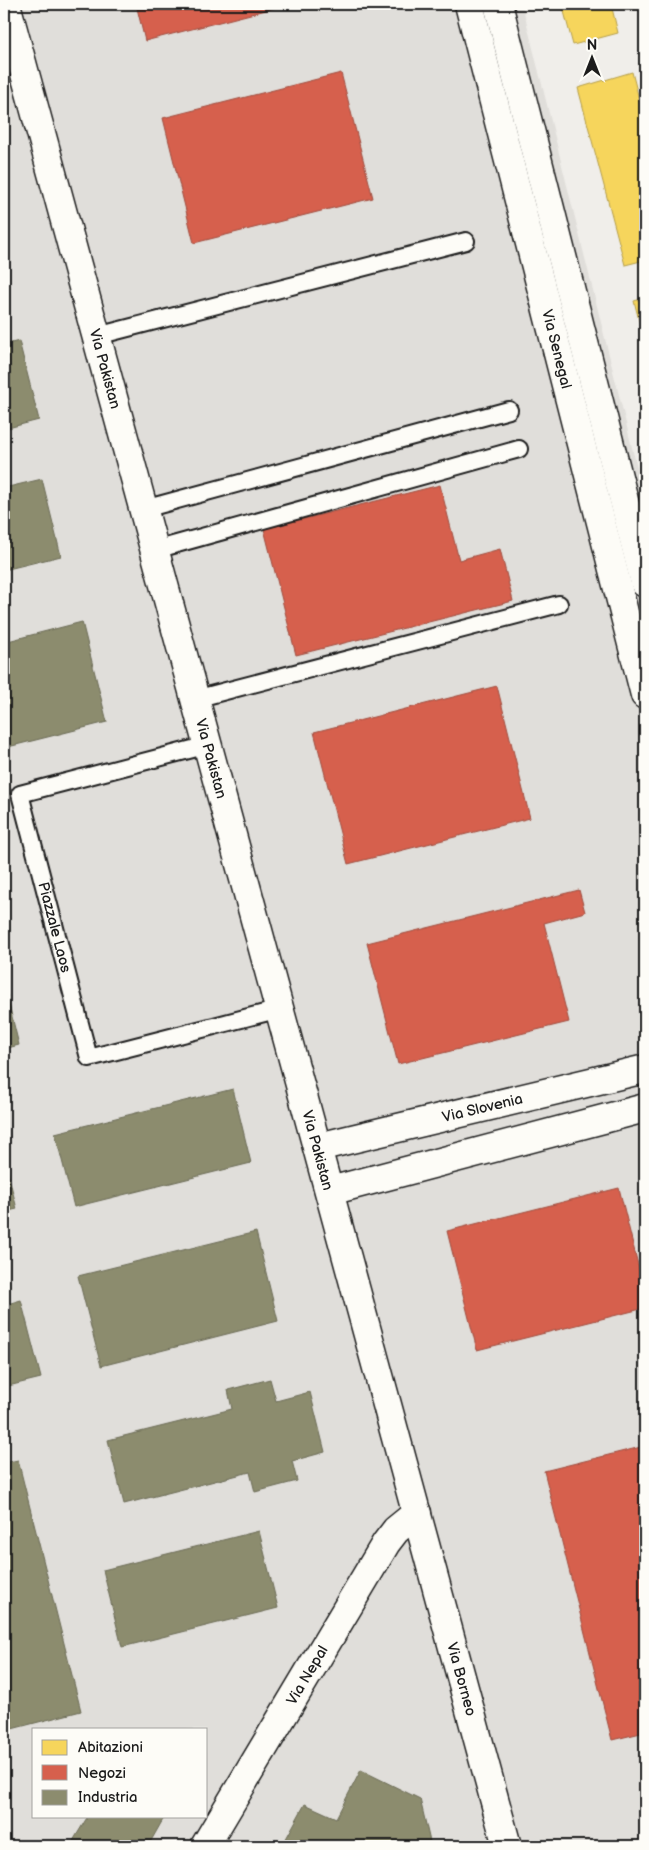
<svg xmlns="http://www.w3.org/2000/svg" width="649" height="1850" viewBox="0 0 649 1850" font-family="'Balsamiq Sans',sans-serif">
  <rect width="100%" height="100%" fill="#f0eeea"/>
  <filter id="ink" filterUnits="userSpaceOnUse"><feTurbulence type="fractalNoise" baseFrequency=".02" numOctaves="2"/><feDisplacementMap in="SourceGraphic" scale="10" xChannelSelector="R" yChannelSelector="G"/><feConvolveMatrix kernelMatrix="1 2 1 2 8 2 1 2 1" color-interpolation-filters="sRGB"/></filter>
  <g filter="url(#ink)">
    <path fill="#e0deda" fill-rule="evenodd" d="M4 4H522L645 500V1846H4ZM34 1729H206V1816H34Z"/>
    <g fill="#f6d55c" stroke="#b59e49">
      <path d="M562 4H611L618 33 573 45Z"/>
      <path d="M632 72 645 122V260L625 265 578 88Z"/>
      <path d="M645 298V343L634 301Z"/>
    </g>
    <g fill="#d6604d" stroke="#9e4c3e">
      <path d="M136 4H273L274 8 145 41Z"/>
      <path d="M341 73 373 198 194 243 163 118Z"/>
      <path d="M440 485 459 560 500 549 513 601 296 655 264 529Z"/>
      <path d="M497 686 530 818 348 864 314 732Z"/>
      <path d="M579 890 585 912 544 923 569 1022 398 1064 367 943Z"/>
      <path d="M619 1188 645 1293V1308L477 1350 447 1231Z"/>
      <path d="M645 1446V1732L612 1740 544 1471Z"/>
    </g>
    <g fill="#8c8c6e" stroke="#6a6a55">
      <path d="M19 341 39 420 4 429V345Z"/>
      <path d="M42 479 61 556 4 570V488Z"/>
      <path d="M82 622 107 722 4 748V642Z"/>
      <path d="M4 984 19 1045 4 1049Z"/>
      <path d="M233 1089 251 1163 74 1207 55 1133Z"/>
      <path d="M4 1157 17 1209 4 1212Z"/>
      <path d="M256 1232 278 1321 101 1366 78 1276Z"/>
      <path d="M21 1300 41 1378 4 1387V1305Z"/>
      <path d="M270 1379 276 1401 310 1392 325 1452 292 1461 297 1481 255 1492 250 1472 124 1504 108 1440 232 1409 228 1390Z"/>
      <path d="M18 1460 81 1711 4 1731V1463Z"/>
      <path d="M259 1531 278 1608 122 1647 103 1570Z"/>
      <path d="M361 1770 420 1799 431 1846H282L305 1804 336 1818Z"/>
      <path d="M88 1816H165L148 1846H70Z"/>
    </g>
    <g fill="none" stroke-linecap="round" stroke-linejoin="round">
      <g stroke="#1c1c1c" stroke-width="20">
        <g id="service">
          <path d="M97 336 466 241"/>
          <path d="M144 509 509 410"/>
          <path d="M155 550 519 449"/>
          <path d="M195 699 559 604"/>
          <path id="s1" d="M208 745 20 794 89 1058 280 1009"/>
        </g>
      </g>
      <g stroke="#1c1c1c" stroke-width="31">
        <g id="minor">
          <path id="s2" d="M6 4 507 1846"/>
          <path id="s3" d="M318 1147 645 1069"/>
          <path d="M330 1191 645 1108"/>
          <path id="s4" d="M205 1846 386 1543 396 1530 417 1513"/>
        </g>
      </g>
      <g stroke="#1c1c1c" stroke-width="31">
        <g id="secondary">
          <path id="s5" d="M469 4 645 695"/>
          <path d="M498 4 645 583"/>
        </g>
      </g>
      <use href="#service" stroke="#fdfcf7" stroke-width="16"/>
      <use href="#minor" stroke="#fdfcf7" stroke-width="28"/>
      <use href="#secondary" stroke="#fdfcf7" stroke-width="28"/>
    </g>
  </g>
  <g text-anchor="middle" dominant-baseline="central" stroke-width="5" stroke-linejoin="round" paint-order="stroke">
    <g font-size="15" fill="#1c1c1c" stroke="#fdfcf7">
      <text stroke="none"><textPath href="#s5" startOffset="356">Via Senegal</textPath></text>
      <text stroke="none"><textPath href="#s2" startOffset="378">Via Pakistan</textPath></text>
      <text stroke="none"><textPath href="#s2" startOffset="782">Via Pakistan</textPath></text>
      <text stroke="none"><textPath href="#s1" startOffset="332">Piazzale Laos</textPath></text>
      <text stroke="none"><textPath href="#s3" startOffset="169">Via Slovenia</textPath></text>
      <text stroke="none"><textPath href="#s2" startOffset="1188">Via Pakistan</textPath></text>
      <text stroke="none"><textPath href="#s4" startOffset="199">Via Nepal</textPath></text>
      <text stroke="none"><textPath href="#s2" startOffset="1736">Via Borneo</textPath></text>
    </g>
  </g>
  <rect width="649" height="1850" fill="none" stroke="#fdfcf7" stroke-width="20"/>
  <rect x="10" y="10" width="629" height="1830" fill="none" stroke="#1c1c1c" stroke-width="2" filter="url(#ink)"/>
  <rect x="32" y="1728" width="175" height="90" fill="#fdfcf7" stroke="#a3a29f"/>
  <rect x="42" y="1740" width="25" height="15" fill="#f6d55c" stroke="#a3a29f"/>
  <text x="78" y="1752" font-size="15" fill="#1c1c1c">Abitazioni</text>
  <rect x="42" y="1765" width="25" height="15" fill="#d6604d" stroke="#a3a29f"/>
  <text x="78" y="1778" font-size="15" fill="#1c1c1c">Negozi</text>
  <rect x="42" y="1790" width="25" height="15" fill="#8c8c6e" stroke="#a3a29f"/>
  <text x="78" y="1802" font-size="15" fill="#1c1c1c">Industria</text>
  <g transform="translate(592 58)" stroke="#fdfcf7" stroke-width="4" paint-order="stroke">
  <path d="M0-4L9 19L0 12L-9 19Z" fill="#1c1c1c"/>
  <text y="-8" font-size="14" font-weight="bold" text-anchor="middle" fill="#1c1c1c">N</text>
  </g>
</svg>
